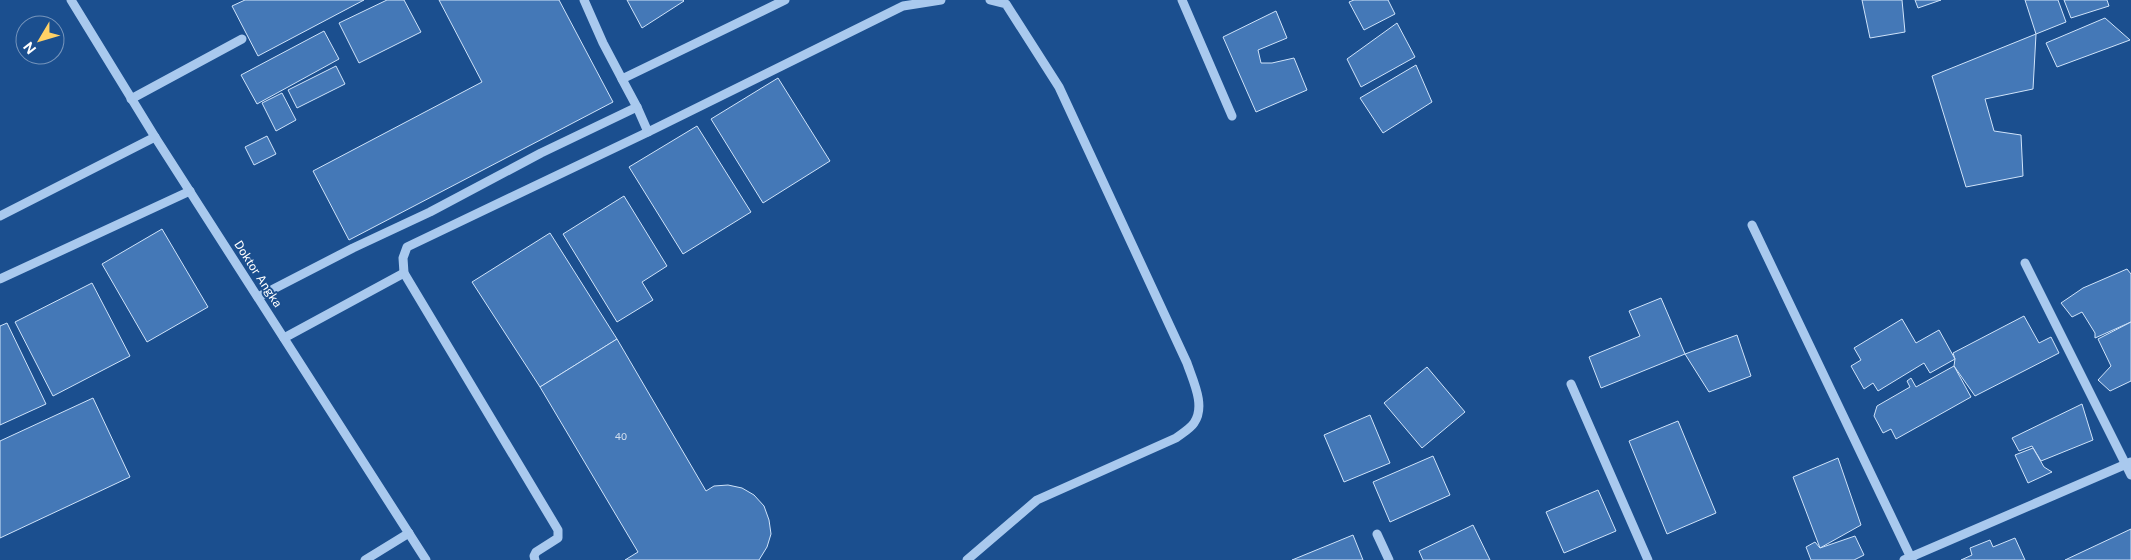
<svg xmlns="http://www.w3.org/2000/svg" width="2131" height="560" viewBox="0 0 2131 560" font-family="'Public Sans',sans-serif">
  <rect width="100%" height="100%" fill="#1b4f8f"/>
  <g fill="#4478b7" stroke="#cfe3fa">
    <path d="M245 0H364L258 56 232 6Z"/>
    <path d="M387 0H404L421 32 359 63 339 23Z"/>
    <path d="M439 0H559L613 102 349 240 313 171 482 82Z"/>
    <path d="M627 0H683L684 1 642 28Z"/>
    <path d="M1354 0H1388L1395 14 1364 30 1349 2Z"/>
    <path d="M1862 0H1902L1905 32 1870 38Z"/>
    <path d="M1915 0H1941L1918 8Z"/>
    <path d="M2025 0H2058L2066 22 2036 34Z"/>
    <path d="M2064 0H2107L2109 6 2071 18Z"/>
    <path d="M1276 11 1287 38 1258 50 1261 63H1272L1294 58 1307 90 1256 112 1223 37Z"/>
    <path d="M2105 18 2130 40 2057 67 2046 43Z"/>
    <path d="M1397 23 1415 57 1361 87 1347 59Z"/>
    <path d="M324 31 339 59 257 104 241 75Z"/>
    <path d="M2036 34 2033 89 1985 99 1994 131 2021 135 2023 176 1966 187 1932 76Z"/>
    <path d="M1416 65 1432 102 1383 133 1360 98Z"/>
    <path d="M336 66 345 84 297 108 288 90Z"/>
    <path d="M778 78 830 161 763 203 711 119Z"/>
    <path d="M282 93 296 120 276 131 262 103Z"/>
    <path d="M697 126 751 212 683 254 629 167Z"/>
    <path d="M267 136 276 154 254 165 245 147Z"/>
    <path d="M624 196 667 266 642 282 653 300 617 322 563 234Z"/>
    <path d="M162 229 208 307 147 342 102 264Z"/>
    <path d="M550 233 617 339 540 387 472 282Z"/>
    <path d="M2127 269 2131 274V322L2095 338V333L2082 312 2072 317 2061 303 2083 288Z"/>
    <path d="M92 283 130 356 53 396 15 322Z"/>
    <path d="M1661 298 1685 354 1601 388 1589 357 1640 336 1629 311Z"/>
    <path d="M2024 316 2039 343 2051 337 2059 353 1975 396 1954 366 1955 359 1953 353Z"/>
    <path d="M1902 319 1916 343 1939 330 1955 359 1930 373 1924 363 1878 391 1873 383 1864 389 1851 366 1861 360 1854 348Z"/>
    <path d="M2131 322V381L2110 391 2098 380 2111 366 2098 339Z"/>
    <path d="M7 323 46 404 0 425V326Z"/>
    <path d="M1737 335 1751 376 1709 392 1685 354Z"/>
    <path d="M617 339 706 491 714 486 728 485 742 488 754 495 764 506 769 520 771 534 767 547 759 560H625L638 552 540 387Z"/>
    <path d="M1954 366 1971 397 1896 439 1891 429 1883 433 1874 416 1877 406 1910 387 1907 381 1911 378 1916 387Z"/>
    <path d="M1427 367 1465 412 1422 448 1384 403Z"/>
    <path d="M93 398 130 477 0 538V441Z"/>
    <path d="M2082 404 2093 440 2041 461 2032 446 2019 451 2012 438Z"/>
    <path d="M1370 415 1390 463 1344 482 1324 435Z"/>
    <path d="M1678 421 1716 513 1667 534 1629 441Z"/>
    <path d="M2033 448 2044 467 2052 472 2028 483 2015 455Z"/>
    <path d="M1433 456 1450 495 1390 522 1373 482Z"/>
    <path d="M1838 458 1861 525 1820 548 1793 477Z"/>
    <path d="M1598 490 1616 531 1564 553 1546 512Z"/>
    <path d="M1473 525 1490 560H1423L1419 551Z"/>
    <path d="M2131 529V560H2065Z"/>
    <path d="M1353 535 1363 560H1292Z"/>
    <path d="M1855 536 1864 555 1854 560H1811L1806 547 1815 542 1820 548Z"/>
    <path d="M2015 538 2025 560H1961L1972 555 1970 548 1990 540 1993 547Z"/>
  </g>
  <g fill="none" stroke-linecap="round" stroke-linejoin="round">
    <g stroke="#a9c9ee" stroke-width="9">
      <path d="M71 0 155 137 426 560"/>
      <path d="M584 0 603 43 622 79 785 0"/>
      <path d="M1182 0 1232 116"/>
      <path d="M622 79 637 107 648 132"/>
      <path d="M131 99 242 39"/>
      <path d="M0 216 155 137"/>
      <path d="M1752 225 1912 560"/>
      <path d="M2025 263 2131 475"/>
      <path d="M0 279 190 191"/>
      <path d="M258 297 353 248 430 212 541 153 637 107"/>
      <path d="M284 338 404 273"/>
      <path d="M1571 384 1648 560"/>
      <path d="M1377 534 1389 560"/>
      <path d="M365 560 409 533"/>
      <path d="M535 560 534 556 536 552 558 538V530L404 273 403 258 407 247 648 132 903 6 941 0"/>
      <path d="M967 560 1037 500 1176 438C1181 434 1190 429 1194 423 1206 406 1193 381 1187 363L1059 87 1006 4 990 0"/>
      <path d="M1904 560 2131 462"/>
    </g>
  </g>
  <g text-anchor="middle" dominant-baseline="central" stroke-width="4" stroke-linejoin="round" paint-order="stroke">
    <g font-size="10" fill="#d0dded">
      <text x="621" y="436">40</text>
    </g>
    <g font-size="12" fill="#fff" stroke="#1b4f8f">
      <text transform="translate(258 274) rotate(57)">Doktor Angka</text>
    </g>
  </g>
  <g transform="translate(40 40) rotate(232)"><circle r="24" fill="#1b4f8f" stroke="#7695bc"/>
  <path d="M0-4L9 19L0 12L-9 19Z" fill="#ffd166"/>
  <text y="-8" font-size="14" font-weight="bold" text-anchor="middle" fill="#ffffff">N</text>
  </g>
</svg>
